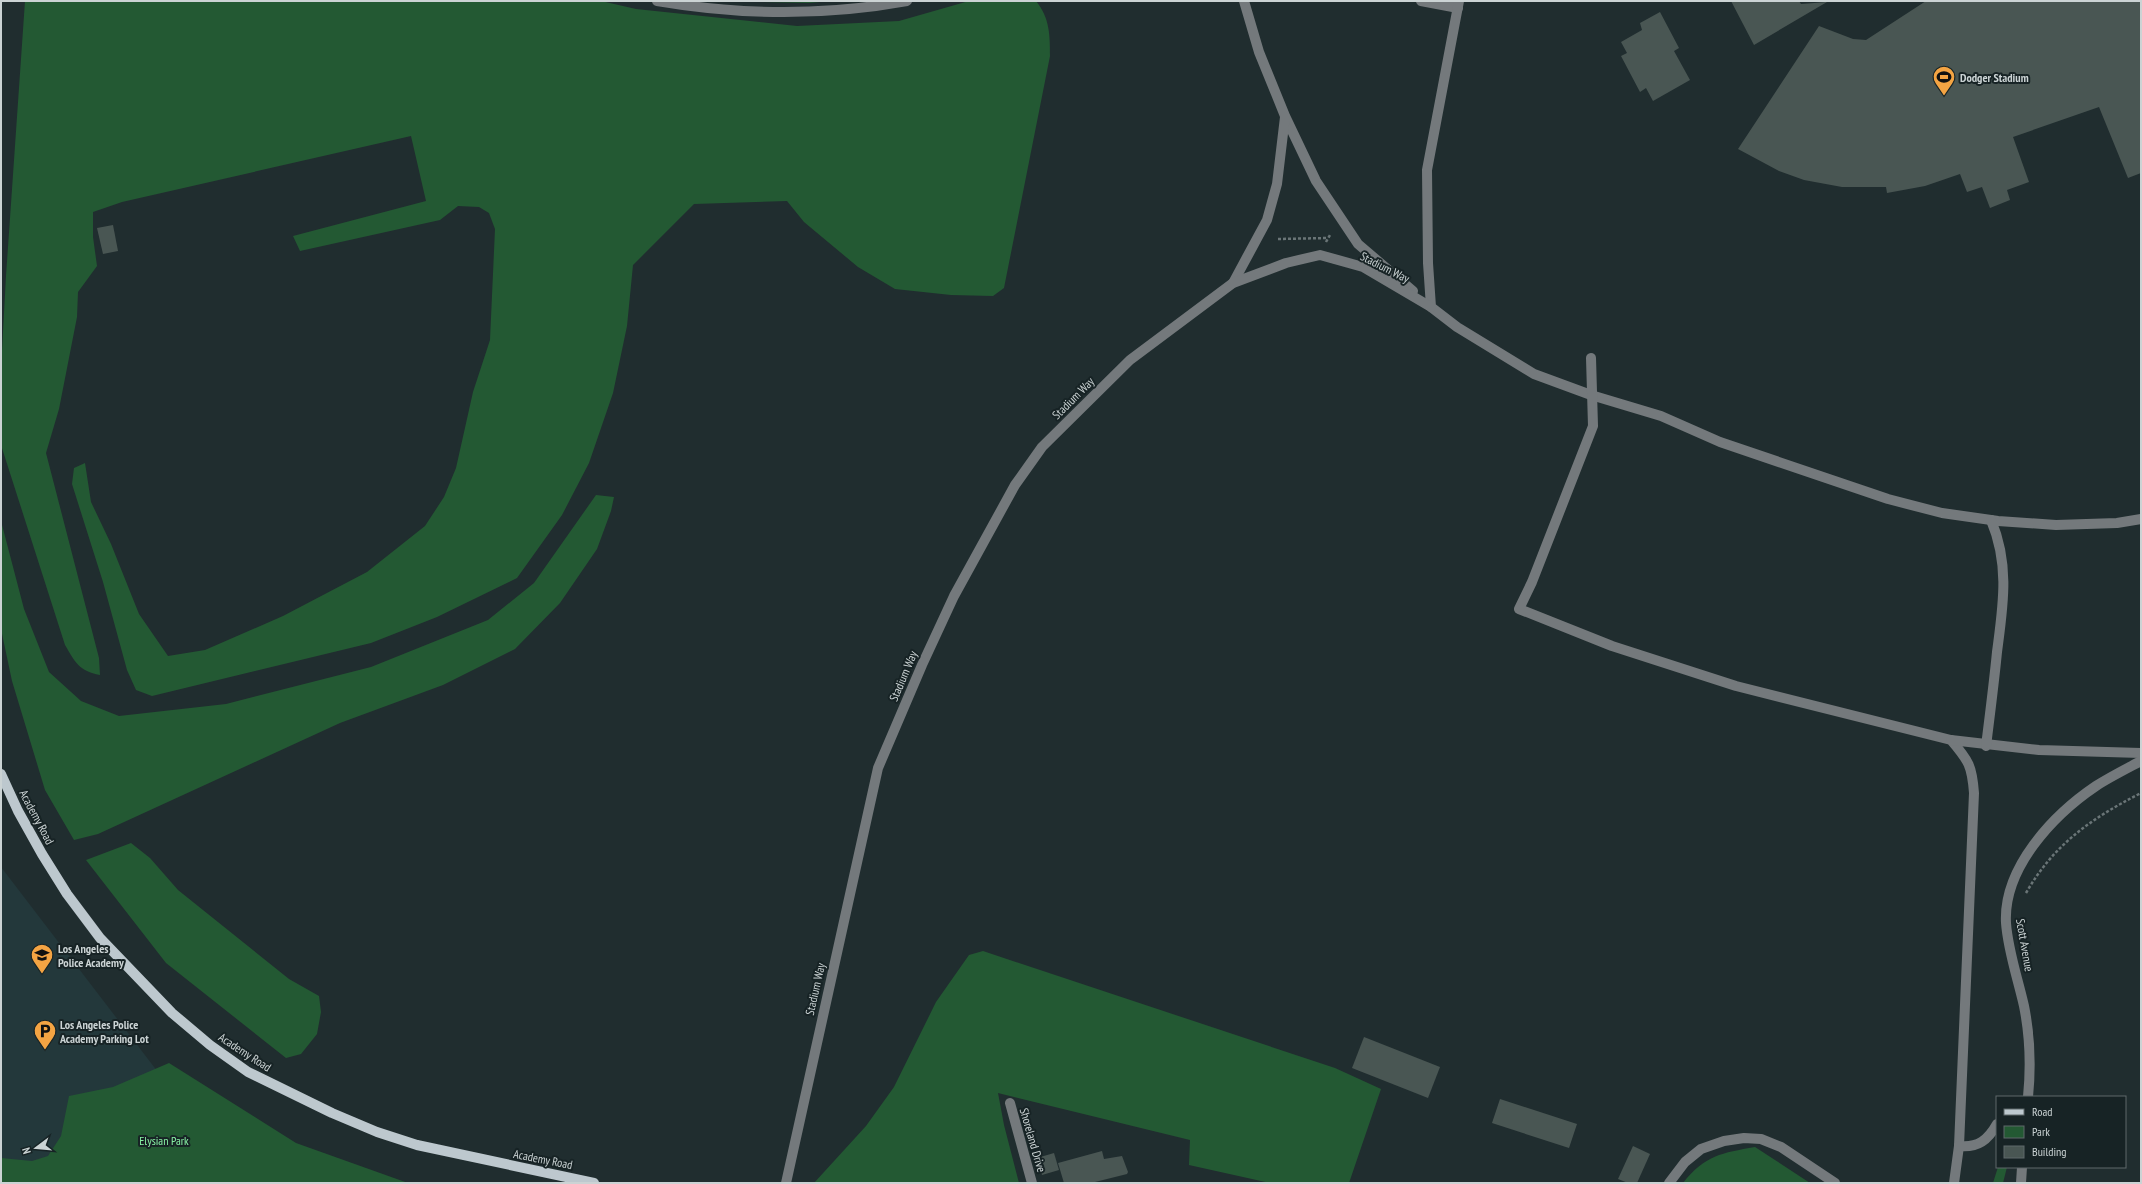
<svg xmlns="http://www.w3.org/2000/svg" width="2142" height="1184" viewBox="0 0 2142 1184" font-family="'PT Sans Narrow',sans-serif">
  <rect width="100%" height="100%" fill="#202d2f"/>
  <path fill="#23383b" d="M1 867 164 1080 68 1149 1 1183Z"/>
  <g fill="#235933">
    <path d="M25 1H601L636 9 797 26 899 21 969 1H1036C1050 18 1050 36 1050 56L1004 288 993 296 951 295 895 289 858 267 804 222 787 201 694 204 633 265 627 326 613 393 589 463 562 515 517 578 437 617 371 643 152 696 136 690 127 670 103 582 72 484 74 468 85 463 91 502 111 544 139 614 168 656 205 650 283 616 367 572 425 526 444 497 456 468 473 392 490 340 495 229 489 213 479 207 458 206 440 220 300 251 293 236 426 201 411 136 122 202 93 212V237L97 266 78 292 77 317 59 409 46 453 99 658 100 675C79 671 75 662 65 645L1 445V369L6 276Z"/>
    <path d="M713 1H831L809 3Z"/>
    <path d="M596 495 614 497 611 511 597 549 560 603 515 649 443 685 340 723 98 834 74 840 45 790 12 681 1 629V521L24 609 49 672 81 701 119 716 226 704 371 667 488 620 534 583Z"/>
    <path d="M131 843 150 858 178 890 289 979 319 996 321 1012 317 1034 301 1054 286 1058 166 963 86 860Z"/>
    <path d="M983 951 1335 1068 1381 1089 1349 1183H1270L1189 1165 1190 1140 998 1093 1004 1125 1019 1183H814L866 1126 894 1087 936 1002 969 955Z"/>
    <path d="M169 1063 296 1143 408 1183H1V1158L32 1161 48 1156 61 1136 69 1096 113 1087Z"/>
    <path d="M1755 1147 1810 1183H1683C1705 1155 1722 1153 1755 1147Z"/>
    <path d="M1998 1167H2007L2003 1183H1993Z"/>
  </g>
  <g fill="#495653">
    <path d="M1731 1H1799L1801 4 1827 2 1754 45Z"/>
    <path d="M1926 1H2141V173L2128 178 2099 107 2013 137 2029 182 2007 190 2010 200 1990 208 1982 187 1967 192 1960 174 1925 186 1887 193 1886 187H1842L1804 180 1779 171 1738 149 1819 26 1853 39 1866 40Z"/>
    <path d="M1660 12 1679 48 1674 51 1690 80 1653 101 1646 88 1640 92 1621 56 1627 53 1621 42 1642 30 1640 23Z"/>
    <path d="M113 225 118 251 103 254 97 228Z"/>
    <path d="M1364 1037 1440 1067 1428 1098 1352 1068Z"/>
    <path d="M1500 1099 1577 1124 1569 1148 1492 1123Z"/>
    <path d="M1633 1146 1650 1154 1637 1183H1628L1618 1179Z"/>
    <path d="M1102 1151 1104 1159 1122 1156 1128 1172 1127 1174 1091 1183H1064L1058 1163Z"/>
    <path d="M1054 1153 1059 1170 1042 1175 1037 1158Z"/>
  </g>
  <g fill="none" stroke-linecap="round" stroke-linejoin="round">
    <g stroke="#6a7577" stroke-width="2.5" stroke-dasharray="3 2" stroke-linecap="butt">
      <path d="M1278 239 1328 238"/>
      <path d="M1326 242 1330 235"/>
      <path d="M2026 893C2054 844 2092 818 2141 793"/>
      <path d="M2022 926 2027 956"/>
    </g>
    <g stroke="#74797c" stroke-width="10">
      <path d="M657 1C739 15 825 16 907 1"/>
      <path d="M1244 1 1259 52 1285 116 1316 181 1358 244 1413 291"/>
      <path d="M1421 1 1458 8"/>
      <path d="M1459 1 1427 170 1428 263 1431 307 1457 327 1534 374 1591 395 1661 416 1720 442 1888 499 1942 513 1998 521 2056 525 2117 523 2141 519"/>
      <path d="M1233 283 1267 220 1277 184 1285 117"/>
      <path d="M1591 358 1593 426 1532 582 1519 609 1612 646 1736 686 1951 740C1969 761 1972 766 1974 793L1959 1146 1954 1183"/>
      <path d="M1951 740 2039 750 2141 753"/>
      <path d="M1986 746C1990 714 1994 683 1997 652 2003 606 2010 565 1991 520"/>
      <path d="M2028 1097C2031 1067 2030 1036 2024 1006 2018 979 2008 951 2006 923 2003 868 2053 815 2096 786 2110 777 2126 769 2141 761"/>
      <path d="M1010 1103 1032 1183"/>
      <path d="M1959 1146C1978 1148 1988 1140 1997 1124"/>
      <path d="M786 1183 878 768 922 665 954 596 1015 485 1042 447 1130 360 1233 283 1286 263 1320 255 1363 267 1431 307"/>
      <path d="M1669 1183 1685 1162 1701 1149 1724 1141 1744 1138 1761 1139 1781 1147 1835 1183"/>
      <path d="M2021 1183 2022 1167"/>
    </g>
    <path stroke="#bdc8ce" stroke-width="10" d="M1 774 18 811 42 854 67 894 100 938 172 1013 210 1045 248 1072 332 1113 377 1132 417 1145 594 1183"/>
  </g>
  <defs>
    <g id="stadium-pin" transform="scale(1.15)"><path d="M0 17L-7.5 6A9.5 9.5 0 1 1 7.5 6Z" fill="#f4a443" stroke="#172325"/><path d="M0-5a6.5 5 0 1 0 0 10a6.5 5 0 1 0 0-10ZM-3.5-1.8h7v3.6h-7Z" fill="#111"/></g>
    <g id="school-pin" transform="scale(1.15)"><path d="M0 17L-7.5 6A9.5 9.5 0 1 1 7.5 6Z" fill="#f4a443" stroke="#172325"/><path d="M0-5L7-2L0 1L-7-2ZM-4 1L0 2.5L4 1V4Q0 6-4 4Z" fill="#111"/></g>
    <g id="parking-pin" transform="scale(1.15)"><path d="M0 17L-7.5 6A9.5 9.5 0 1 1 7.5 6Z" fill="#f4a443" stroke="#172325"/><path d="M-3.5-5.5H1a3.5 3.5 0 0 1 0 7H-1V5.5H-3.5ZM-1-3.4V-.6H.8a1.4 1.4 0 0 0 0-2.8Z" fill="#111"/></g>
  </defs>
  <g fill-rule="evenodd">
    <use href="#stadium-pin" x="1944" y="77"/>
    <use href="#school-pin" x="42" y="955"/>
    <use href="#parking-pin" x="45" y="1031"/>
  </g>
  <g text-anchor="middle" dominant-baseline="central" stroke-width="4" stroke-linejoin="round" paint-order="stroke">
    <g font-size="12" font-weight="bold" fill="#cbd3d4" stroke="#172325" text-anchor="start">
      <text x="1960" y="77">Dodger Stadium</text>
      <text x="58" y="948">Los Angeles<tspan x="58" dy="14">Police Academy</tspan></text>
      <text x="60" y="1024">Los Angeles Police<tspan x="60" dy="14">Academy Parking Lot</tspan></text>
    </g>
    <g font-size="12" fill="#cbd3d4" stroke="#172325">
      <text transform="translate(1385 267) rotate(27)">Stadium Way</text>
      <text transform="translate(1073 398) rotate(-45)">Stadium Way</text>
      <text transform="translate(903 676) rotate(-67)">Stadium Way</text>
      <text transform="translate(37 817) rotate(62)">Academy Road</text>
      <text transform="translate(2025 945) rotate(80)">Scott Avenue</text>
      <text transform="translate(815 989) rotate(-77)">Stadium Way</text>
      <text transform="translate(245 1052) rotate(33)">Academy Road</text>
      <text transform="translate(1033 1140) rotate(74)">Shoreland Drive</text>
      <text transform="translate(543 1159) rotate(11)">Academy Road</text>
    </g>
    <g font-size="12" fill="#88f0a4" stroke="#172325">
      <text x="164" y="1140">Elysian Park</text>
    </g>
  </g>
  <rect width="2142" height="1184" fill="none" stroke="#cbd3d4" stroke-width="4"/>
  <rect x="1996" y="1096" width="130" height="72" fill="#172325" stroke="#5f696b"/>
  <rect x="2004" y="1109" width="20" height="6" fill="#bdc8ce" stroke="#5f696b"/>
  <text x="2032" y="1116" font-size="12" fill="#cbd3d4">Road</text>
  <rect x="2004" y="1126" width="20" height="12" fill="#235933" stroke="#5f696b"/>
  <text x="2032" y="1136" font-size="12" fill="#cbd3d4">Park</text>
  <rect x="2004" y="1146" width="20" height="12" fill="#495653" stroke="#5f696b"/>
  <text x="2032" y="1156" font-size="12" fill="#cbd3d4">Building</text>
  <g transform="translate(36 1148) rotate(254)" stroke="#172325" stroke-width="3" paint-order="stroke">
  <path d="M0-3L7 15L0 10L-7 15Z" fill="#cbd3d4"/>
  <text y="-6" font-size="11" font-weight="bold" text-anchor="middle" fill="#cbd3d4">N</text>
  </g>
</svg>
